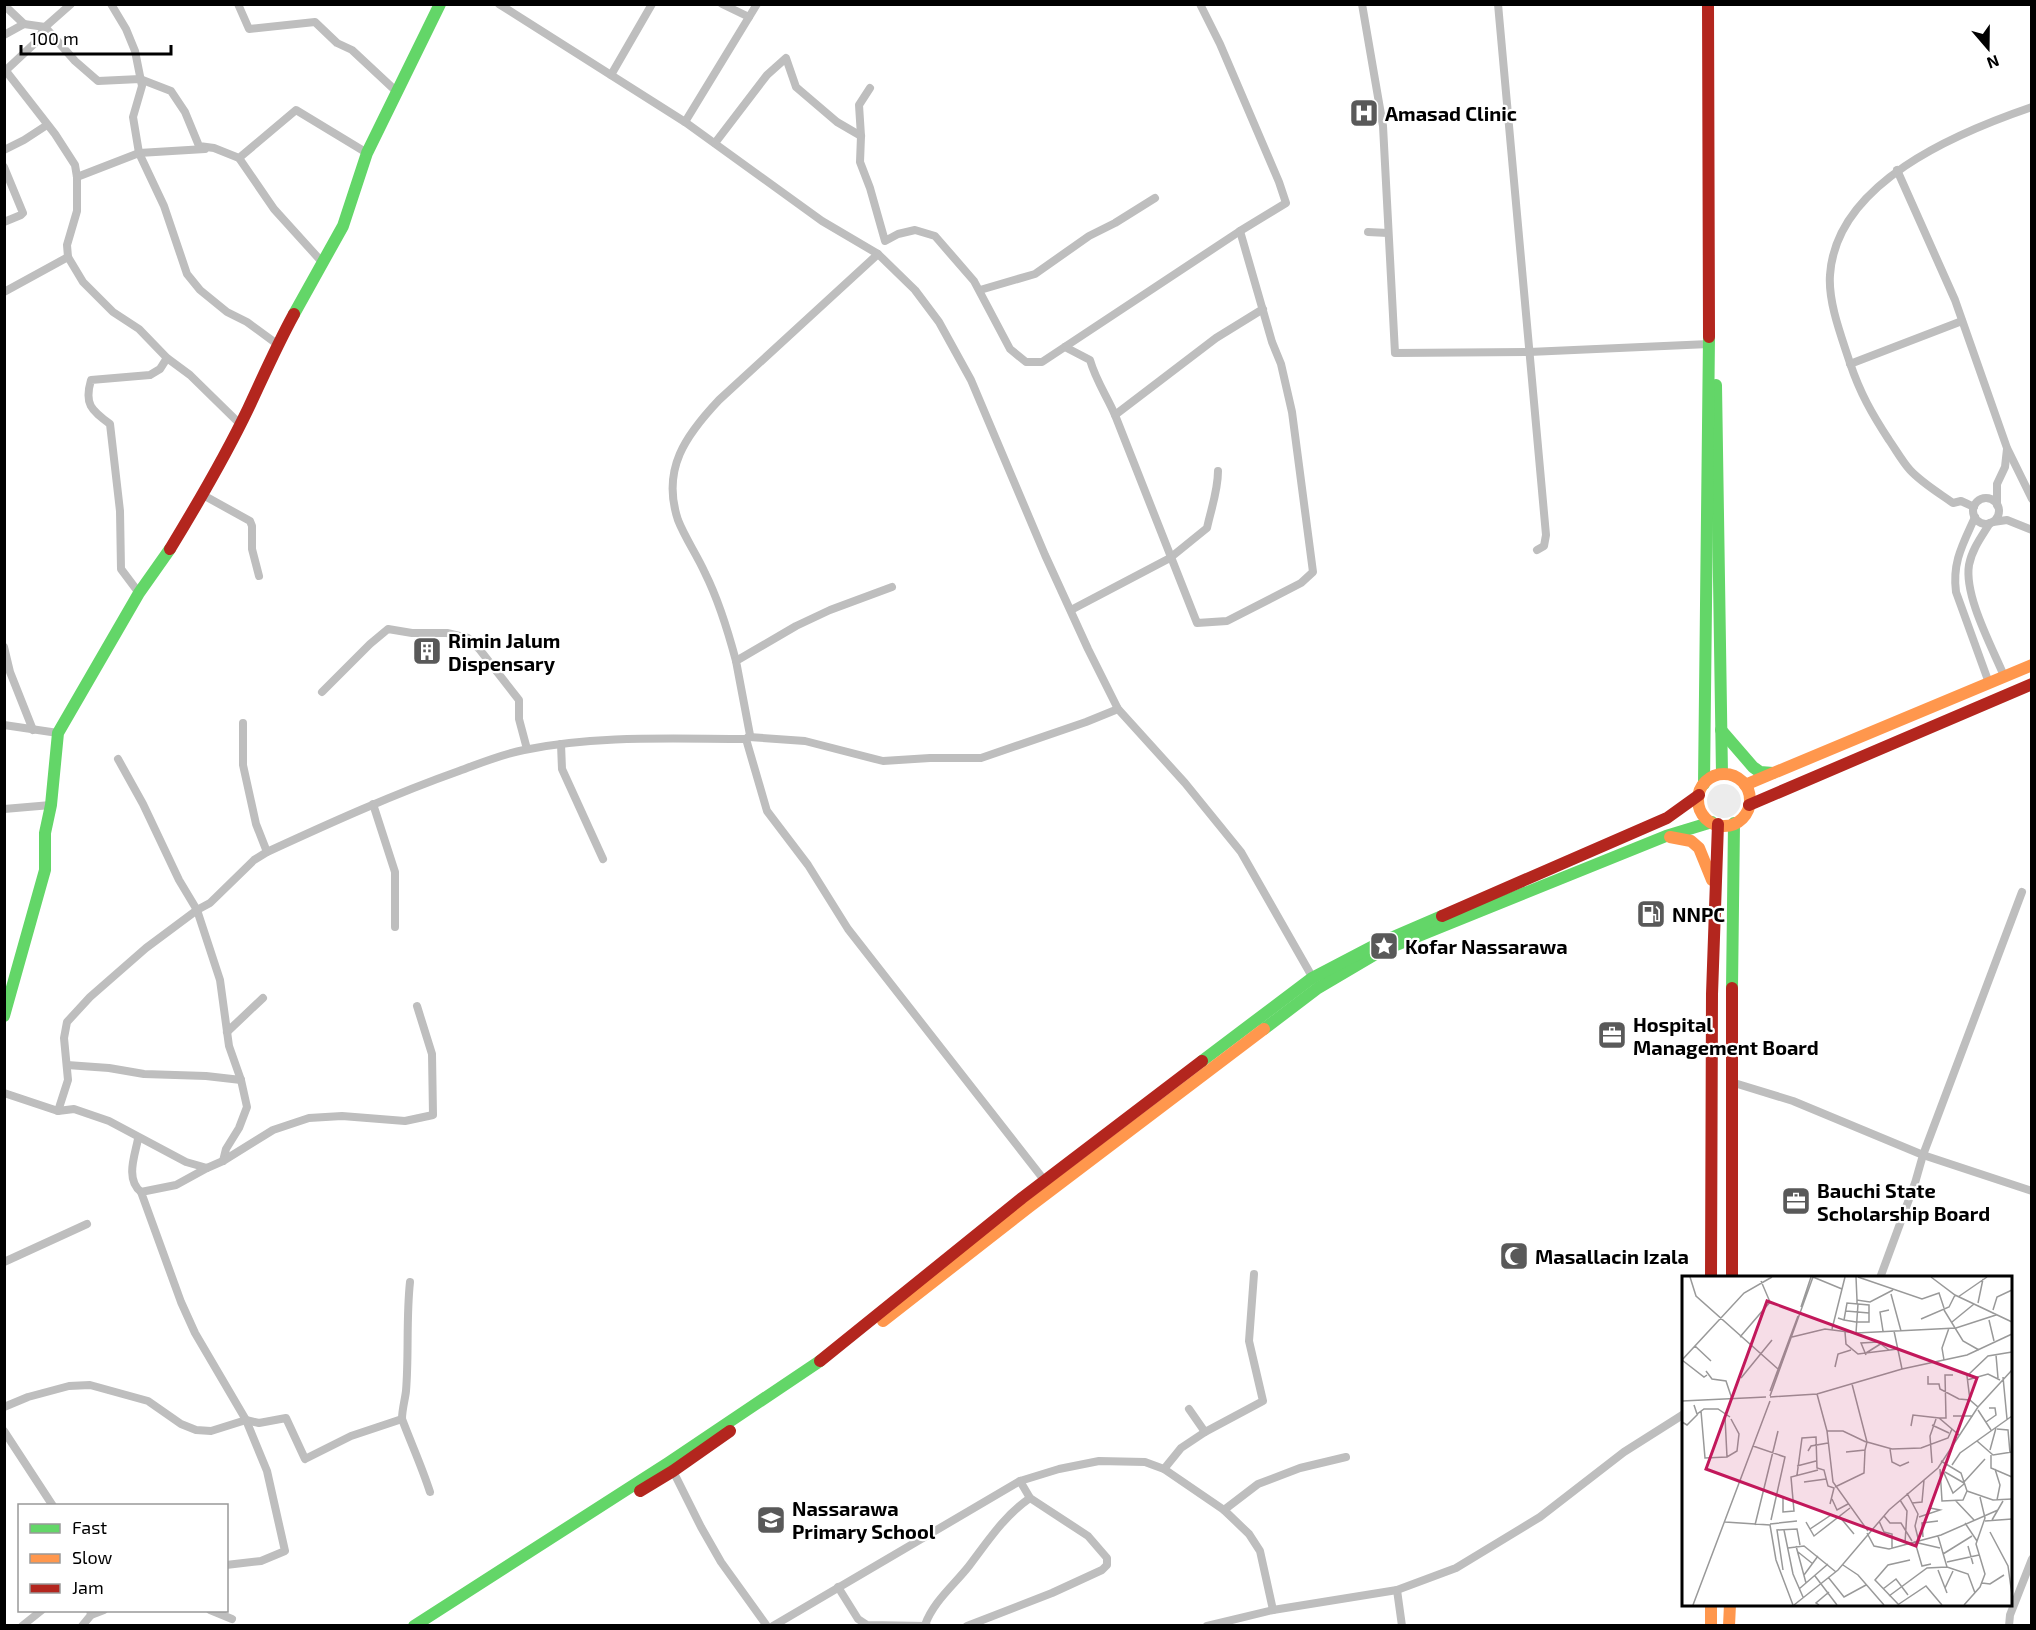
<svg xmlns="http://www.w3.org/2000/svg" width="2036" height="1630" viewBox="0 0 2036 1630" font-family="'Exo 2',sans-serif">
  <rect width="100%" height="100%" fill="#fff"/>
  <circle fill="#ececec" cx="1724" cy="801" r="17"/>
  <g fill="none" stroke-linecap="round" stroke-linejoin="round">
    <g stroke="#bebebe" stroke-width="8">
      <path d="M111 4 126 29 135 51 142 86 133 117 139 153 164 206 187 274 200 290 227 312 247 322 277 344"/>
      <path d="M238 4 249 29 315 22 337 43 352 50 397 92"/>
      <path d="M499 4 685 122 822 221 878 254 915 290 939 322 971 380 1045 555 1088 649 1118 709 1185 783 1241 852 1314 980"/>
      <path d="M722 4 749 17"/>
      <path d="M1362 4 1383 126 1395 353 1529 352 1709 344"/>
      <path d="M1498 4 1546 535 1544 546 1537 550"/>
      <path d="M4 5 24 24"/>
      <path d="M4 35 24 24 45 27 75 61 98 81 140 79 171 91 185 112 199 146 214 148 239 158 296 110 367 153"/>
      <path d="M6 71 55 134 75 165 77 177V211L67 245 68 257 83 282 113 312 139 329 167 358 190 375 240 424"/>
      <path d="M4 72 35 43 45 27 71 4"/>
      <path d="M611 75 652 4"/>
      <path d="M870 88 859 105 861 136 860 162 870 188 885 241 898 234 915 230 935 236 974 281 1010 349 1026 362H1042L1240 231 1286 203 1279 182 1220 44 1200 4"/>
      <path d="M685 122 757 4"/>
      <path d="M715 143 767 75 786 58 796 87 837 122 861 136"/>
      <path d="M4 150 24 140 47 125"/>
      <path d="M239 158 274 209 322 262"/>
      <path d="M4 167 23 213 21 215 4 222"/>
      <path d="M1897 170 1955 300 2007 448 2032 499"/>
      <path d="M77 177 139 153 205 149"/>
      <path d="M1368 232 1388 233"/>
      <path d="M980 290 1035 274 1089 236 1115 223 1155 198"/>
      <path d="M4 292 68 257"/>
      <path d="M1065 347 1090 360C1096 381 1107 396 1115 415L1197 623 1227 621 1301 583 1313 572 1292 412 1281 364 1272 342 1240 231"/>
      <path d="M1850 364 1962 321"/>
      <path d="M1115 415 1216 338 1263 309"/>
      <path d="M203 495 250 521 252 526V549L259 576"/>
      <circle cx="1986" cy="511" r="13"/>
      <path d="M1997 505V484L2005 467 2007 449"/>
      <path d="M1974 507 1961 501 1953 503C1939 493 1922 483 1910 470 1902 461 1896 450 1889 440 1872 414 1860 393 1850 363 1842 338 1828 303 1830 275 1836 183 1956 133 2032 107"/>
      <path d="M1975 517C1963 544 1952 562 1956 592L1989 683"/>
      <path d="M1993 522 2007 520 2032 530"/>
      <path d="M1990 523C1982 536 1972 549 1969 565 1964 596 1992 647 2004 676"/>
      <path d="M139 593 121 569 120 511 110 424C91 410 84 404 91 380L150 375 160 369 167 358"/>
      <path d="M1071 610 1170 558 1207 528C1211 509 1218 491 1218 471"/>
      <path d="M4 647 10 672 33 730"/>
      <path d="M736 661C728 631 719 601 705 573 697 555 685 538 678 520 661 469 686 435 719 400L878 254"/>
      <path d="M322 692 370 644 388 629 412 633H447L468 638 480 650 519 700V719L527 749"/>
      <path d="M243 723V765L256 824 267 852"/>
      <path d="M4 725 58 733"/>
      <path d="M749 737 805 741 883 761 930 758H981L1086 722 1118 709"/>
      <path d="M746 739 767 811 808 865 848 929 1048 1185"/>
      <path d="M561 744 562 769 603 859"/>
      <path d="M118 759 143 804 179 880 197 910 220 980 229 1046 241 1080 247 1107 239 1128 226 1149 223 1161"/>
      <path d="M373 804 395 872V927"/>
      <path d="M4 809 51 805"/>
      <path d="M227 1032 263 998"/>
      <path d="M67 1065 109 1068 144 1074 206 1076 241 1080"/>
      <path d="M1731 1082 1793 1101 1923 1155 2032 1191"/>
      <path d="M4 1093 58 1111 74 1109 109 1121 186 1162 207 1168 223 1161 273 1130 309 1118 342 1116 405 1121 433 1115 432 1054 417 1006"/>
      <path d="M58 1111 68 1080 64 1038 67 1022 90 997 146 948 197 910 210 903 254 860 267 852C330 823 394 794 459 771 481 763 502 754 524 750 596 735 673 739 746 739L750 735 736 661 796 626 830 610 892 587"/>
      <path d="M138 1139C135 1155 125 1179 141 1192"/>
      <path d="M207 1168 176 1185 141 1192 181 1302 195 1333 246 1420 267 1471 285 1551 261 1561 226 1565"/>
      <path d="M4 1262 87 1224"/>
      <path d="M1880 1278 1915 1183 1923 1155 2022 892"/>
      <path d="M4 1407 28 1397 69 1386 90 1385 148 1401 181 1424 196 1430 211 1431 246 1420 259 1423 286 1418 305 1459 351 1436 402 1419C411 1443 422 1467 430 1492"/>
      <path d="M1189 1409 1205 1432"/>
      <path d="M402 1419C402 1409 405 1400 406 1391 409 1355 406 1319 410 1282"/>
      <path d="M4 1431 53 1506"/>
      <path d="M1164 1469 1181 1448 1205 1432 1263 1401 1249 1341 1254 1274"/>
      <path d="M673 1471 701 1527 721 1562 767 1626"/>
      <path d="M1224 1510 1258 1484 1300 1468 1346 1457"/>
      <path d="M838 1587 858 1619 867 1625 927 1626"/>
      <path d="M1397 1590 1402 1626"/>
      <path d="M210 1610 232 1619"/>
      <path d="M91 1615 104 1610"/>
      <path d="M925 1625C933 1602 954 1585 969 1566 988 1541 1004 1516 1030 1498"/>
      <path d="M22 1626 42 1610"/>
      <path d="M82 1626 91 1615 90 1610"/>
      <path d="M773 1626 1020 1481 1059 1469 1099 1461 1145 1462 1164 1469 1224 1510 1249 1534 1260 1551 1273 1610"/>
      <path d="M967 1626 1052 1593 1102 1570 1107 1565V1558L1088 1536 1030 1498 1020 1481"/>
      <path d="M1207 1626 1273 1610 1397 1590 1456 1568 1540 1517 1624 1452 1684 1414"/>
      <path d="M2009 1626 2010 1615 2032 1559"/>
    </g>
    <g stroke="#63d668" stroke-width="12">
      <path d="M294 314 343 226 367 153 440 4"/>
      <path d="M1716 385 1722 774"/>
      <path d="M1721 730 1753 767 1760 772 1773 773"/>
      <path d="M1704 784 1709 337"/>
      <path d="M1732 988 1734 823"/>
      <path d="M4 1016 45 870V833L51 805 58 733 139 593 170 549"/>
      <path d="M1264 1029 1318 988 1379 952 1666 836 1712 822"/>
      <path d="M1202 1061 1312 978 1377 944 1442 916"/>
      <path d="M414 1626 668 1463 820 1361"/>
    </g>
    <g stroke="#ff974d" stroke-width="12">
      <circle cx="1724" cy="800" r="26"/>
      <path d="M1745 785 2032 665"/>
      <path d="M1670 837 1691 841 1699 848 1712 880"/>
      <path d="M883 1321 1029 1207 1264 1029"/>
      <path d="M1711 1604V1626"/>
      <path d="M1729 1626 1730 1604"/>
    </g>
    <g stroke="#b3261e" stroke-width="12">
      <path d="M1708 4 1709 337"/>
      <path d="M170 549C198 503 225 457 248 409 263 377 277 345 294 314"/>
      <path d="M1749 805 2032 684"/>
      <path d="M1442 916 1667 818 1699 795"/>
      <path d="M1711 1278 1712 994 1718 824"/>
      <path d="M1732 1278V988"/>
      <path d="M820 1361 1022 1198 1202 1061"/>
      <path d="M640 1491 673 1471 730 1431"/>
    </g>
  </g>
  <defs>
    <g id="hospital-square" transform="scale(1.5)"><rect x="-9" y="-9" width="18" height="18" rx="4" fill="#595959" stroke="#fff"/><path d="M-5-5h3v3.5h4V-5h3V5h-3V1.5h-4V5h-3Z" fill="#fff"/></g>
    <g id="building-square" transform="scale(1.5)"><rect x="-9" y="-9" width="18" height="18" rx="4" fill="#595959" stroke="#fff"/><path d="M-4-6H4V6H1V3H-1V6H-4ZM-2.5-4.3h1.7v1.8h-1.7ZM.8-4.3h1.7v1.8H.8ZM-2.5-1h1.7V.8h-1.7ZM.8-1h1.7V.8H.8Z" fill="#fff"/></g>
    <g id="fuel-square" transform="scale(1.5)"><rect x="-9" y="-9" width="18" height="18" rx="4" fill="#595959" stroke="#fff"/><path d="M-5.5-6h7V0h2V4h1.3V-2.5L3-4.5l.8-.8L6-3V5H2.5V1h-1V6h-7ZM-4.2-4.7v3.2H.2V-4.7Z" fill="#fff"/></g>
    <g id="sight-square" transform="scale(1.5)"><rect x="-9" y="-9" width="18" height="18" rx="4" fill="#595959" stroke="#fff"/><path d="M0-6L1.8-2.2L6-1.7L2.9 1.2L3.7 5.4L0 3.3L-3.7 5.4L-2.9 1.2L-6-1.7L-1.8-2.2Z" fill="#fff"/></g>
    <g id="office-square" transform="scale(1.5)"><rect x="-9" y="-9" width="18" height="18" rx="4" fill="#595959" stroke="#fff"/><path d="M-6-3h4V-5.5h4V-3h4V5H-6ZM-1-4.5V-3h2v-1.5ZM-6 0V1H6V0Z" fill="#fff"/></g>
    <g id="mosque-square" transform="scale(1.5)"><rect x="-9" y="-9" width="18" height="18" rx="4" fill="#595959" stroke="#fff"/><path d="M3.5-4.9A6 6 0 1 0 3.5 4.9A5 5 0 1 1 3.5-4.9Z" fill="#fff"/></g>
    <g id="school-square" transform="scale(1.5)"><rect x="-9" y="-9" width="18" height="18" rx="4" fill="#595959" stroke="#fff"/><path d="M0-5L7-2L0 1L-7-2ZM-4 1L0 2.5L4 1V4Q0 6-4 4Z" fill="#fff"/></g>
  </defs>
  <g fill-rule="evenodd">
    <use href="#hospital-square" x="1364" y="113"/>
    <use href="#building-square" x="427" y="651"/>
    <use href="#fuel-square" x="1651" y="914"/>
    <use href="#sight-square" x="1384" y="946"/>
    <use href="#office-square" x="1612" y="1035"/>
    <use href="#office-square" x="1796" y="1201"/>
    <use href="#mosque-square" x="1514" y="1256"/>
    <use href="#school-square" x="771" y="1520"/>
  </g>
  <g text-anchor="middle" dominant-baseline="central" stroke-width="4.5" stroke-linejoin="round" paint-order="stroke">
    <g font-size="20" font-weight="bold" fill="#000" stroke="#fff" text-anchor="start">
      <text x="1385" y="113">Amasad Clinic</text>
      <text x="448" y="640">Rimin Jalum<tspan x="448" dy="23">Dispensary</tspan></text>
      <text x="1672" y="914">NNPC</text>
      <text x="1405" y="946">Kofar Nassarawa</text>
      <text x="1633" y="1024">Hospital<tspan x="1633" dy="23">Management Board</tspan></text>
      <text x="1817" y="1190">Bauchi State<tspan x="1817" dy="23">Scholarship Board</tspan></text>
      <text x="1535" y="1256">Masallacin Izala</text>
      <text x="792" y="1508">Nassarawa<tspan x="792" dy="23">Primary School</tspan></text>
    </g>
  </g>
  <g transform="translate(1682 1276)">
    <rect width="330" height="330" fill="#fff"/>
    <path fill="none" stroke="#999" stroke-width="1.5" d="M8 1 14 20 96 93M131 1 160 13M174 1 175 24M176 1 240 23 257 17 262 32M249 1 273 19 330 46M209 18 219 55M276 21 305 1M296 27 301 3M175 28V24L188 26 211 14M119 31 129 1M262 34 281 65 297 74M311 34 315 21 330 14M164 35 187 37M156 42 162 44 174 46H187V29L165 27 162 44M239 43 267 31 273 19M307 44 312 65M270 46 292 28M150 53 163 1M201 55 198 36 207 34M212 55 220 93M163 56 164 68 176 78 216 73M174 57 176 28M58 61 88 26 79 5M110 61 143 53 174 57 274 52 314 39M13 70 29 85M184 77 200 67M184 79 179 67 196 66 207 74M314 79 316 102M262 84 260 72 267 52M153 91 156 78 169 74M24 95 30 103 44 105 50 123M25 99 22 101 0 84 62 17 90 1M246 100V108H257L258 113 277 123 288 124M321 101 325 143M59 102 90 64M285 104 306 98 318 104M170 108 185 166M88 115 116 40M135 118 145 155 151 206 186 255M88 120 131 1M88 121 135 118 220 93 285 79 330 58M0 125 84 121M12 129 15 138 22 133H36L48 141M296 131 288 124 285 100 306 80 330 76M296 134 309 154M19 135 23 182 45 181 55 175 57 158 49 143M271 140H291M43 141 45 181M257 142H264L263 99H271M0 146 5 149 16 138M304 146 314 139 313 132H307M250 149 267 157M229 150 231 139 257 142 277 159M315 153 326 154 328 177M145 155H161L184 166M295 165 311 179 330 176M71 170 103 181 89 244M208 173 210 186 218 190 227 186M308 174 314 152M126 175 129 170 146 167M164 176 183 174 185 166 210 173 239 172 266 162 270 153M309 179V192L330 201M250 187 248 160 254 143M270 189 278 177 330 140M115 190 134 185M258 193 260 225 281 224 285 215 279 197 259 185M313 193 318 209 315 224M261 195 271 217 282 208M263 196 282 207M115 199 120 162 134 161 135 192 142 194 146 210 152 212 148 228M122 206 144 203M282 206 303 183M153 211 182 197 183 174M285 215 311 224 330 223M225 217 236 238 233 250 236 262M101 222V236L112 235 109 201 136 194M150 223 155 234 166 228M218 224 225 235 223 267M273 224 292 244M230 227 240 226 242 204M157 240 172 258M202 240 208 247H219L230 265M237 241 258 234 248 232M310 244 321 225M197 245 202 256 210 258V272M303 245 330 243M43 246 88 249 94 284 111 329M124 246 132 260 168 232M283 247 295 265M88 248 115 245M73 249 96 155M128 253 149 239M102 254 111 298 121 321M308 256 326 290 330 319M185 257 192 270 207 273 259 259 316 234M256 260 265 291M241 261 240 247 256 245M232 266 258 272M233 266 240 290 249 288M114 270 124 307M286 270 291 288M106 272 122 270 154 296M116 276 131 288M261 278 290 260M265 286 297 279M161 289 176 299 202 329M265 291 286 298 293 317M101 294 95 254 115 253 118 269M256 294 265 317M122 299 136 280M133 300 155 329M146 301 162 321 184 309M300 307 308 308 322 299M263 312 271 295M117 313 146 288M201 313 214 303 226 319M207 320 245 292 265 291M217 328 244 310 260 329M11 329 88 125M112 329 156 294 207 234 256 192 296 131 330 94M137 329 134 327 147 316M217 329 193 304 206 289 228 284M282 329 298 311 303 298 294 268 303 242 298 221"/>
    <path fill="#c2185b" fill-opacity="0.15" stroke="#c2185b" stroke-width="3" d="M85 25 295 102 234 270 24 193Z"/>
    <rect width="330" height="330" fill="none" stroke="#000" stroke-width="3"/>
  </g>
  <rect width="2036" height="1630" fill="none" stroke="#000000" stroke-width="12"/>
  <rect x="18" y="1504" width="210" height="108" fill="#ffffff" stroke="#999999" stroke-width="1.5"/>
  <rect x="30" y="1524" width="30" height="9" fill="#63d668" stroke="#999999" stroke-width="1.5"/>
  <text x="72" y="1534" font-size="18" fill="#000000">Fast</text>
  <rect x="30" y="1554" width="30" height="9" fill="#ff974d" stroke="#999999" stroke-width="1.5"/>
  <text x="72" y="1564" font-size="18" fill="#000000">Slow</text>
  <rect x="30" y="1584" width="30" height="9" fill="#b3261e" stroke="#999999" stroke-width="1.5"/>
  <text x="72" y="1594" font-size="18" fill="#000000">Jam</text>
  <g transform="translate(1988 48) rotate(160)" stroke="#ffffff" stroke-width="4.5" paint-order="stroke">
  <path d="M0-4.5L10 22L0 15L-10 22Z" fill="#000000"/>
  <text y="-9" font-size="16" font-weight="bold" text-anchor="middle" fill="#000000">N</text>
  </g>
  <path d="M21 45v9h150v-9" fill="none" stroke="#000000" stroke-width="3"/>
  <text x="30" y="45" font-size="18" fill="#000000" stroke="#ffffff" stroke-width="4.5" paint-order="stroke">100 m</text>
</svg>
